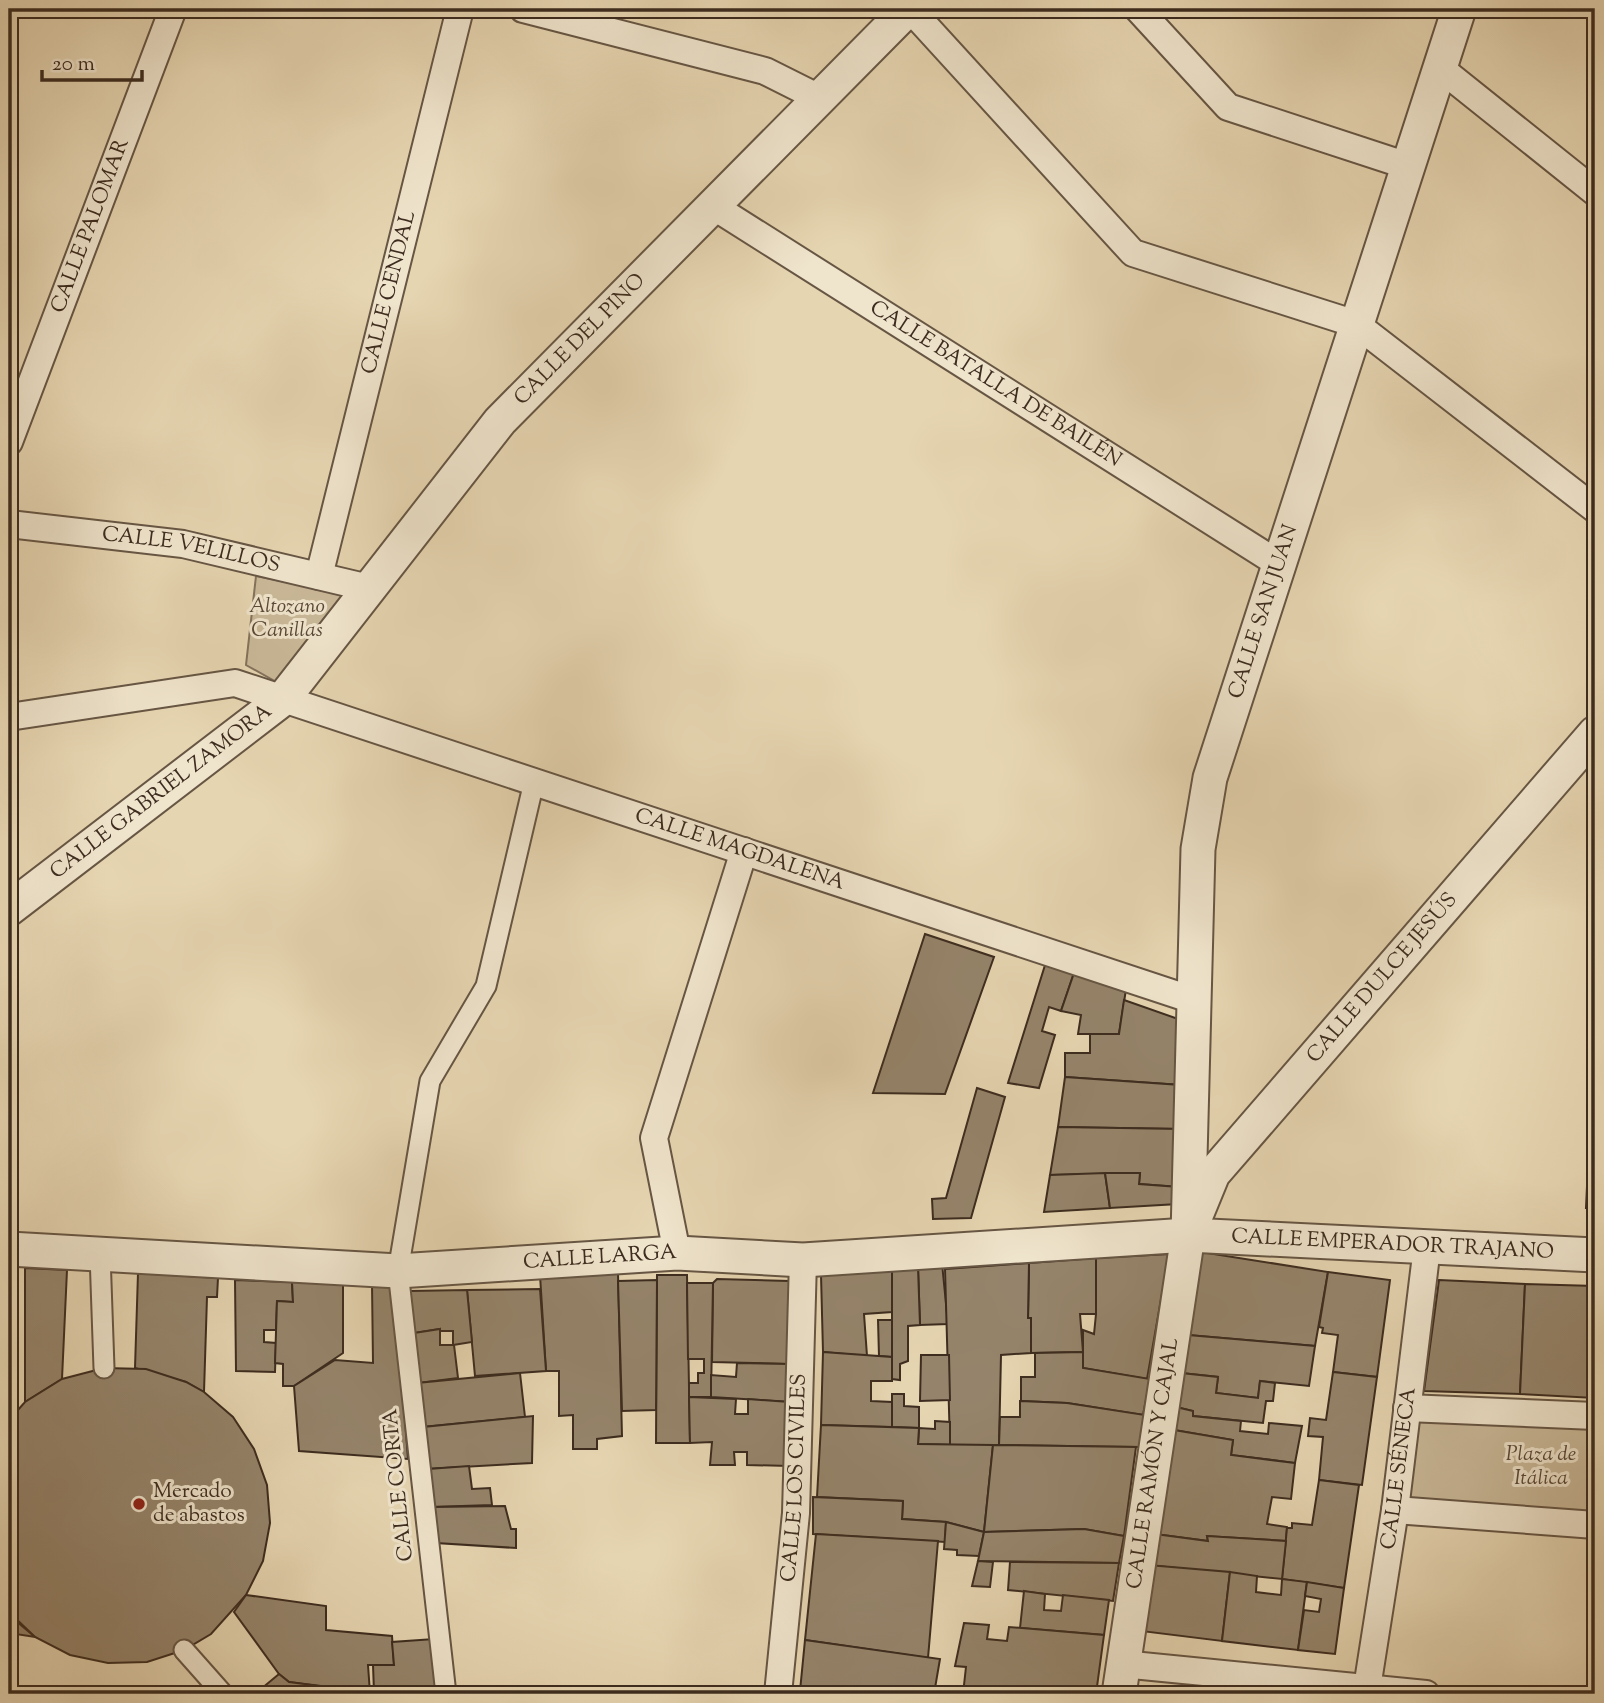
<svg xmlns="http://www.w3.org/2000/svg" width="1604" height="1703" viewBox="0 0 1604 1703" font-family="'Sorts Mill Goudy',serif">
  <rect width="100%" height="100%" fill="#e6d5b1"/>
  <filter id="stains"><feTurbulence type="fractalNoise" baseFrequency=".00286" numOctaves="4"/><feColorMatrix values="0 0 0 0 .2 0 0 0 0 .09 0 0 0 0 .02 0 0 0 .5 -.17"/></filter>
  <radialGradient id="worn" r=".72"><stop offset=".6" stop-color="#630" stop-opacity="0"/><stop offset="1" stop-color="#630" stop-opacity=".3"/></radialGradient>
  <g fill="#c9b898" stroke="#83725c" stroke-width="2">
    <path d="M256 576 350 595 280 684 246 665Z"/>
    <path d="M1407 1408 1595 1416V1525L1395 1510Z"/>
  </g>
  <g fill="#95846b" stroke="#3d2c1f" stroke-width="2">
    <path d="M925 934 994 957 945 1094 873 1093Z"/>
    <path d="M1046 962 1075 970 1061 1011 1049 1007 1042 1031 1055 1035 1039 1088 1008 1083Z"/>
    <path d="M1075 970 1127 983 1119 1034H1078L1081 1015 1061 1011Z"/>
    <path d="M1124 1000 1181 1020V1085L1065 1077V1053H1090V1034H1119Z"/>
    <path d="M1065 1077 1181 1085V1129L1058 1127Z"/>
    <path d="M977 1088 1005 1097 971 1218 933 1219 932 1199 946 1198Z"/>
    <path d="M1590 1099H1595V1143H1589Z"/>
    <path d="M1058 1127 1181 1129 1179 1187 1139 1184 1140 1173 1050 1175Z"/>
    <path d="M1588 1165 1595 1166V1208H1586Z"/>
    <path d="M1105 1173 1110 1208 1044 1212 1050 1175Z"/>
    <path d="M1105 1173H1140L1139 1184 1179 1187 1178 1204 1110 1208Z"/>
    <path d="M1201 1252 1328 1272 1315 1346 1188 1335Z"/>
    <path d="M1169 1254 1147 1379 1083 1368V1330L1094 1334 1096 1314V1258Z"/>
    <path d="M1096 1258V1314H1080L1083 1352 1031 1353V1318H1028L1029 1263Z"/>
    <path d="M942 1263 948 1324 920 1325 918 1267Z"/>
    <path d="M1029 1263 1028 1318H1031V1353L1001 1355 999 1445H950L945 1269Z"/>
    <path d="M918 1267 920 1325 908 1326V1361L900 1364V1380L892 1379V1270Z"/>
    <path d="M25 1268 67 1270 62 1379 25 1402Z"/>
    <path d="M892 1270V1312L864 1314 867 1356 823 1352 821 1275Z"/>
    <path d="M1328 1272 1390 1280 1377 1377 1333 1372 1338 1335 1322 1333 1323 1328 1319 1327Z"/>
    <path d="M138 1273 218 1278 217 1297H207L204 1392 186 1382 135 1368Z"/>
    <path d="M618 1273 622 1436 597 1439V1449H573V1415L559 1416V1371H546L540 1275Z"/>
    <path d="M657 1275H687L690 1443H656Z"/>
    <path d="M717 1279 789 1281V1364L712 1362 713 1283Z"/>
    <path d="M235 1280 292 1282 293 1302 277 1301 276 1330H264V1342L276 1343 275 1372 236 1371Z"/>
    <path d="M657 1280 656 1410 622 1411 618 1281Z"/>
    <path d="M1439 1280 1525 1284 1520 1394 1424 1391Z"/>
    <path d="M292 1282H343V1353L294 1386H283V1364L275 1363 277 1301 293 1302Z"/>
    <path d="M687 1283H713L711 1397H689V1383H698V1373H704V1359H688Z"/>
    <path d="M372 1284 395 1285 408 1459 299 1451 294 1386 335 1360 373 1363Z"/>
    <path d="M1525 1284 1595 1286V1398L1520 1394Z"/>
    <path d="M540 1289 546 1371 475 1376 467 1290Z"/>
    <path d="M467 1290 472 1342 453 1345V1331H440V1329L414 1333 410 1291Z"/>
    <path d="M878 1320H892V1357L879 1356Z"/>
    <path d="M440 1329V1345H454L458 1378 419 1383 414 1333Z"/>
    <path d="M1188 1335 1315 1346 1309 1386 1260 1381 1258 1398 1216 1393 1218 1377 1181 1373Z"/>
    <path d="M823 1352 892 1357V1381H871V1401L892 1402V1427L821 1425Z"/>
    <path d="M1083 1352V1368L1150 1379 1143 1415 1067 1403 1021 1401V1377H1035V1353Z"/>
    <path d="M921 1355H949L950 1400 920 1401Z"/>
    <path d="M737 1363 789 1364 790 1402 711 1397V1375L736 1377Z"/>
    <path d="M104 1368 146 1369 186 1382 204 1392 233 1417 254 1449 267 1485 270 1523 263 1561 246 1595 211 1634 184 1650 147 1662 108 1663 70 1655 35 1637 9 1612V1420L25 1402 62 1379Z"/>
    <path d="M1333 1372 1377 1377 1362 1485 1319 1480 1323 1437 1308 1436 1310 1418 1326 1420Z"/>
    <path d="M520 1373 525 1417 423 1427 417 1383Z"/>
    <path d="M1181 1373 1218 1377 1216 1393 1258 1398 1260 1381 1275 1383 1273 1401H1266L1263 1423 1193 1416V1411L1176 1407Z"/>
    <path d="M892 1394H904V1406L919 1407V1428L892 1427Z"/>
    <path d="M689 1397 736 1399 735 1414H748V1399L790 1402 789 1466 747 1465V1452H734L735 1465H710L712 1442 690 1443Z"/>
    <path d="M1020 1401 1067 1403 1145 1415 1139 1447 999 1445 1000 1417H1020Z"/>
    <path d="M1176 1407 1193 1411V1416L1241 1421 1240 1431 1268 1434 1269 1423 1302 1426 1295 1463 1231 1455 1233 1440 1174 1430Z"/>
    <path d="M533 1416 532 1463 427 1469 423 1427Z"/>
    <path d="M935 1421 950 1422V1445L918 1444 919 1428 935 1429Z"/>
    <path d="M821 1425 919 1428 918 1444 993 1445 984 1532 946 1522 902 1519 903 1501 817 1497Z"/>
    <path d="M1174 1430 1233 1440 1231 1455 1295 1463 1291 1499 1272 1497 1267 1524 1287 1527 1286 1541 1207 1536 1208 1541 1155 1534Z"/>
    <path d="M993 1445 1136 1447 1124 1536 1084 1529 984 1532Z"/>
    <path d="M469 1466 472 1489 490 1488 492 1505 432 1507 428 1469Z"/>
    <path d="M1319 1480 1359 1485 1344 1588 1282 1579 1287 1528H1292V1523L1312 1525Z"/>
    <path d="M813 1497 903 1501 902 1519 946 1522 945 1542 813 1534Z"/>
    <path d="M505 1506 511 1529H516V1548L436 1543 432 1507Z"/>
    <path d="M946 1522 984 1532 979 1556 957 1555V1550L944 1549Z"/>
    <path d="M1084 1529 1124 1536 1119 1563 978 1561 984 1532Z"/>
    <path d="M816 1534 938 1541 928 1658 805 1640Z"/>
    <path d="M1155 1534 1208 1541 1207 1536 1286 1541 1282 1579 1148 1565Z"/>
    <path d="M978 1561 993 1562 990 1587 972 1586Z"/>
    <path d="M1010 1562 1119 1563 1113 1601 1008 1590Z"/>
    <path d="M1148 1565 1230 1572 1222 1641 1141 1631Z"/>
    <path d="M1230 1572 1257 1576 1256 1592 1281 1595 1282 1579 1307 1582 1298 1650 1222 1641Z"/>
    <path d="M1307 1582 1344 1588 1335 1654 1298 1650 1304 1610 1319 1612 1321 1599 1305 1596Z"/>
    <path d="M1024 1591 1045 1594 1044 1610 1061 1611 1063 1595 1109 1600 1104 1635 1020 1628Z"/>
    <path d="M246 1595 326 1606V1630L392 1636 394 1665H368L370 1693 289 1682 279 1674 234 1612Z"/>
    <path d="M9 1612 15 1620 35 1637 9 1633Z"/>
    <path d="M964 1623 989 1625 987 1639 1007 1641 1009 1627 1104 1635 1096 1694H963L966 1667 955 1666Z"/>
    <path d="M434 1639 441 1694 374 1692 373 1665H394L392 1642Z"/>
    <path d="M805 1640 940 1659 934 1694H825L800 1691Z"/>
    <path d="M279 1674 289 1682 344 1689V1694H255Z"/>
  </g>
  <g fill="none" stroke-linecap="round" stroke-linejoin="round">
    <g stroke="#675644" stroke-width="23">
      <g id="pedestrian">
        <path d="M100 1254 104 1368"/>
        <path d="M184 1650 223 1694"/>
        <path d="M446 1694 398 1271 430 1081 486 986 534 782"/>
      </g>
    </g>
    <g stroke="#675644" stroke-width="30">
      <g id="minor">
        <path d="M523 9 765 71 819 98"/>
        <path d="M910 9 1133 253 1356 324 1595 509"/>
        <path d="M1138 9 1228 107 1408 166"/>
        <path d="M1440 68 1595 192"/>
        <path id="s1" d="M713 206 1279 564"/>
        <path id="s2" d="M9 442 173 9"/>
        <path id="s3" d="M9 524 183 544 369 588"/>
        <path id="s4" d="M319 576 460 9"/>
        <path id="s5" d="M9 717 235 683 1196 1001"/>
        <path d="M677 1253 654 1138 744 851"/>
        <path d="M1407 1408 1595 1416"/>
        <path d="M1395 1510 1595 1525"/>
        <path d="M1122 1664 1426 1694"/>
        <path id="s6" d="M1367 1688 1395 1510 1427 1247"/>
        <path id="s7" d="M778 1694 796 1513 803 1260"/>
      </g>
    </g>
    <g stroke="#675644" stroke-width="37">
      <g id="tertiary">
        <path id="s8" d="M9 909 283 699 500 421 908 9"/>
        <path id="s9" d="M1197 1213 1213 1174 1595 733"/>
        <path id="s10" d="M9 1249 398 1271 677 1253 803 1260 1188 1235 1595 1255"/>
        <path id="s11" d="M1119 1694 1188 1235 1198 849 1210 778 1459 9"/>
      </g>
    </g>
    <use href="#pedestrian" stroke="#efe4cc" stroke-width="19"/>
    <use href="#minor" stroke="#efe4cc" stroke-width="26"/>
    <use href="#tertiary" stroke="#efe4cc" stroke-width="33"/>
  </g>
  <circle fill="#8f2418" stroke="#efe4cc" stroke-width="2.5" cx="139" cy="1504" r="7"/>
  <g text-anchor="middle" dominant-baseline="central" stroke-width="6" stroke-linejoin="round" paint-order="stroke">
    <g font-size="21" fill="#3d2c1f" stroke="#efe4cc">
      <text stroke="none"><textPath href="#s2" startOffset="231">CALLE PALOMAR</textPath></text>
      <text stroke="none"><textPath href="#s4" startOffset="292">CALLE CENDAL</textPath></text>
      <text stroke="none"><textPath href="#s8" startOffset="812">CALLE DEL PINO</textPath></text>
      <text stroke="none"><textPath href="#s1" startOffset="334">CALLE BATALLA DE BAILÉN</textPath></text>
      <text stroke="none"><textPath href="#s3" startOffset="184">CALLE VELILLOS</textPath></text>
      <text stroke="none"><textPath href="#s11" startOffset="1097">CALLE SAN JUAN</textPath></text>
      <text stroke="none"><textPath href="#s8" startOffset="192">CALLE GABRIEL ZAMORA</textPath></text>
      <text stroke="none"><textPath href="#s5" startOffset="760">CALLE MAGDALENA</textPath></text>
      <text stroke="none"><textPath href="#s9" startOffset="301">CALLE DULCE JESÚS</textPath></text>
      <text stroke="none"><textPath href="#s10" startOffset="1386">CALLE EMPERADOR TRAJANO</textPath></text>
      <text stroke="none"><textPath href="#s10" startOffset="592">CALLE LARGA</textPath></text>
      <text stroke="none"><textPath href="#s11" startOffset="233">CALLE RAMÓN Y CAJAL</textPath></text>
      <text stroke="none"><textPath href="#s6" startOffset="222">CALLE SÉNECA</textPath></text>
      <text stroke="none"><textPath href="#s7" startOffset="217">CALLE LOS CIVILES</textPath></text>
      <text transform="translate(399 1485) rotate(-96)">CALLE CORTA</text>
    </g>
    <g font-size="21" font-style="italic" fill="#594837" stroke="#efe4cc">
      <text x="287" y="607">Altozano<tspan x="287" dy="24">Canillas</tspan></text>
      <text x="1541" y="1455">Plaza de<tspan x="1541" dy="24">Itálica</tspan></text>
    </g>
    <g font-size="21" fill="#3d2c1f" stroke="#efe4cc" text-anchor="start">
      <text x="153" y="1492">Mercado<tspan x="153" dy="24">de abastos</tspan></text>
    </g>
  </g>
  <rect width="1604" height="1703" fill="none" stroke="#e6d5b1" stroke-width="35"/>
  <rect x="10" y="10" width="1583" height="1682" fill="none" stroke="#3d2c1f" stroke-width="3.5"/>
  <rect x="18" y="18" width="1569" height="1668" fill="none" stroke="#3d2c1f" stroke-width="2"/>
  <path d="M42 70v10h100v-10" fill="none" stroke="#3d2c1f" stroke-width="3.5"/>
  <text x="52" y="70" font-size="21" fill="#3d2c1f" stroke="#efe4cc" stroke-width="5" paint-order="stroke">20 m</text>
  <rect width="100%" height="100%" filter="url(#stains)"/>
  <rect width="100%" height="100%" fill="url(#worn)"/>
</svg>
